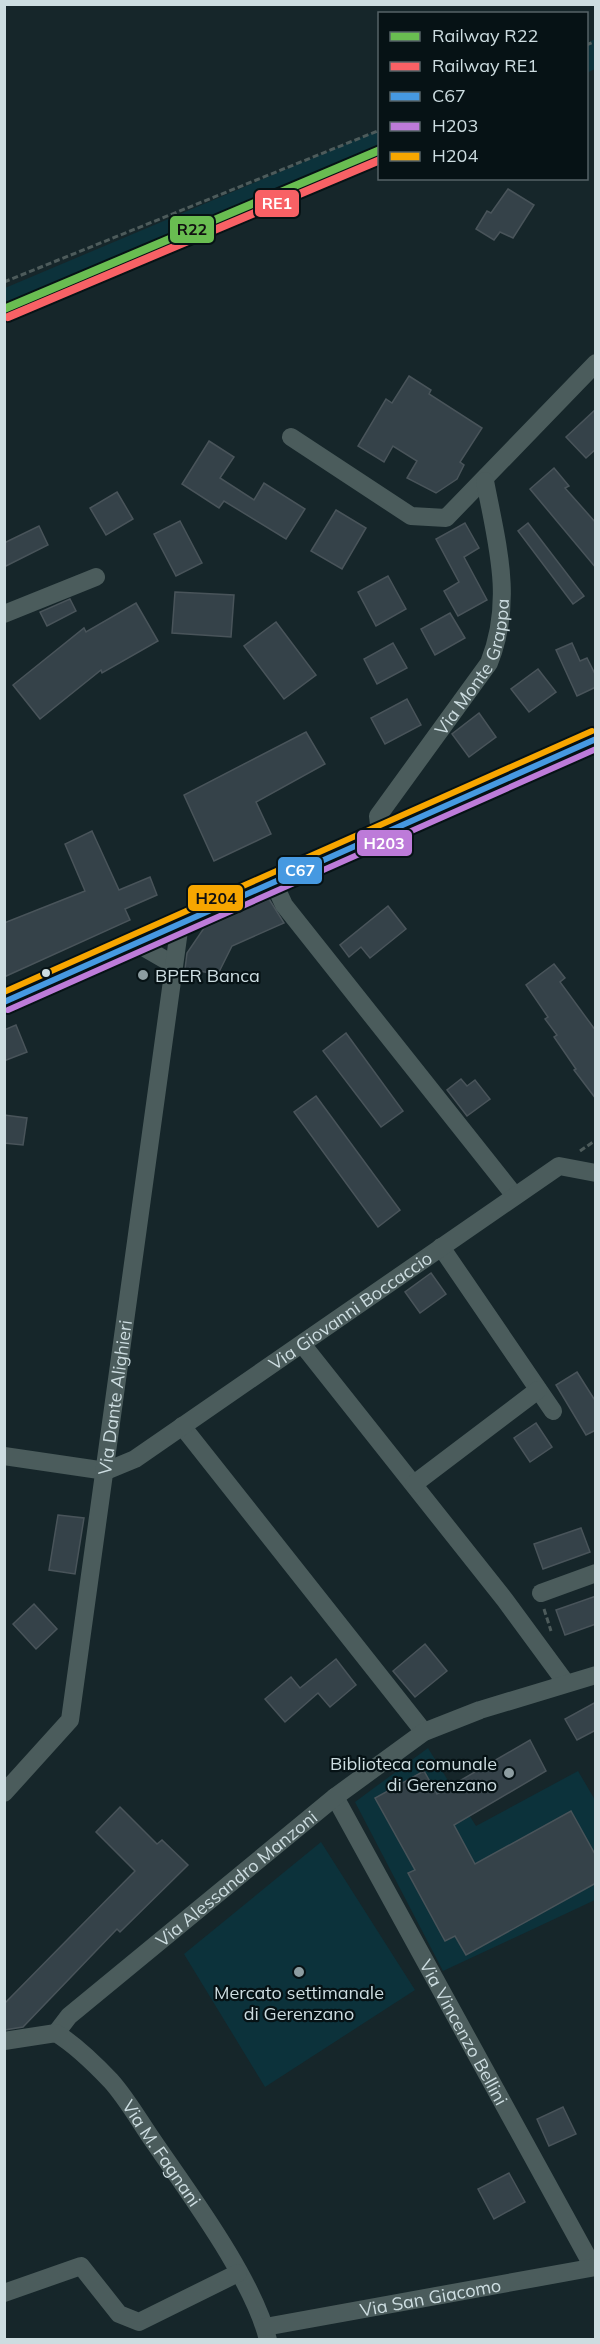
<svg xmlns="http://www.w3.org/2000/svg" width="600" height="2344" viewBox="0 0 600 2344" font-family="Mulish,sans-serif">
  <rect width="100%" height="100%" fill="#16262a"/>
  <g fill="#0c323b">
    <path d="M595 39V69L587 73V43Z"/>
    <path d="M379 130V162L5 317V288Z"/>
    <path d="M428 1748 476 1826 578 1771 595 1800V1900L443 1971 355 1802Z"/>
    <path d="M321 1842 415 1990 265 2087 184 1954Z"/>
  </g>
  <g fill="#354249" stroke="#49545a" stroke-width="1.5">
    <path d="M508 189 534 205 513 238 500 232 494 240 476 229 487 211 491 213Z"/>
    <path d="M409 376 431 390 429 394 482 428 460 462 464 465 457 479 436 493 407 478 417 461 393 446 384 462 358 446 386 399 392 403Z"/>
    <path d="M596 409V449L586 458 566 437Z"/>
    <path d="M209 441 234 457 220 478 254 500 264 483 305 509 286 539 224 501 219 508 182 484Z"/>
    <path d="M554 468 569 486 565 488 596 523V568L530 489Z"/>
    <path d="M117 492 133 519 106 535 90 508Z"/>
    <path d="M336 510 366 528 342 569 311 551Z"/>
    <path d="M180 521 202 563 176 576 154 534Z"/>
    <path d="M465 523 479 548 464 557 487 600 458 616 444 591 459 582 436 539Z"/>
    <path d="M528 523 584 596 573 604 518 531Z"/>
    <path d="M39 526 48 545 4 567V543Z"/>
    <path d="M388 576 406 609 376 626 358 592Z"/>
    <path d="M175 592 234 595 231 637 172 633Z"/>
    <path d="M70 599 76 611 47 626 40 612Z"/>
    <path d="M136 603 158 641 102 673 101 670 40 719 13 685 84 628 86 632Z"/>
    <path d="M450 613 465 638 435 655 421 629Z"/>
    <path d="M276 622 316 675 284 699 244 646Z"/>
    <path d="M393 643 407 668 377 684 364 659Z"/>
    <path d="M572 643 580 661 587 658 596 676V687L577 696 556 650Z"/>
    <path d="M538 669 556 692 529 712 511 689Z"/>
    <path d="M407 699 421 725 385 744 371 718Z"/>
    <path d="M479 713 496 737 469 757 452 734Z"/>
    <path d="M306 732 325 764 256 802 271 834 214 861 184 795Z"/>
    <path d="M92 831 119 890 150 877 157 895 125 909 130 920 4 977V923L85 891 65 844Z"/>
    <path d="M269 899 284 923 232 946 218 974 185 969 187 953 204 928Z"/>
    <path d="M388 906 406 929 370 958 361 947 349 957 340 945Z"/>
    <path d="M554 964 565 978 560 982 596 1031V1099L574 1070 576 1069 554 1037 557 1035 545 1019 548 1017 526 985Z"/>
    <path d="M16 1025 27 1052 4 1061V1030Z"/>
    <path d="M346 1033 403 1111 381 1127 323 1051Z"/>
    <path d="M461 1079 467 1086 475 1080 490 1099 467 1116 447 1090Z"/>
    <path d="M316 1096 400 1210 378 1227 294 1112Z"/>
    <path d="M4 1115 27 1118 23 1145 4 1143Z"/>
    <path d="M431 1273 446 1294 420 1313 405 1292Z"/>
    <path d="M577 1372 596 1402V1430L586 1435 556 1385Z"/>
    <path d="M536 1423 552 1447 530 1462 514 1438Z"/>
    <path d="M58 1515 84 1518 75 1574 49 1570Z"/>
    <path d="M581 1528 590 1552 543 1569 534 1544Z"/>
    <path d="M596 1596V1624L565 1635 556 1610Z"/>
    <path d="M34 1604 57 1629 36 1649 13 1624Z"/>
    <path d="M425 1644 447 1671 415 1697 393 1671Z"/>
    <path d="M336 1659 356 1685 330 1707 318 1693 285 1722 265 1699 291 1677 300 1688Z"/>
    <path d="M596 1702V1730L577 1740 565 1719Z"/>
    <path d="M530 1740 546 1771 454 1825 475 1864 571 1811 596 1856V1883L466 1955 455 1936 445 1941 408 1873 415 1870 375 1798 424 1771 437 1794Z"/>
    <path d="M120 1807 157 1844 162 1840 188 1865 120 1932 117 1929 23 2027 4 2030V2004L135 1871 96 1832Z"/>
    <path d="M563 2107 576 2134 549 2146 537 2119Z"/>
    <path d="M509 2173 525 2202 494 2219 478 2189Z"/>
  </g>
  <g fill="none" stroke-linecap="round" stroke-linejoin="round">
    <g stroke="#4d5b5b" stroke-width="3" stroke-dasharray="6 3" stroke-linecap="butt">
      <path d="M586 45 596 41"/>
      <path d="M4 282 380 130"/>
      <path d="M580 1151 596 1140"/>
      <path d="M544 1609 551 1631"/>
    </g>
    <g stroke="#4b5c5c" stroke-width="18">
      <path d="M291 437 411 516 446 518 596 363"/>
      <path d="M4 614 96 577"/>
      <path id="s1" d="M380 833 378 816 489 663C514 601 497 544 485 481"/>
      <path d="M273 881 284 905 515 1196"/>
      <path d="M136 943 169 962 172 975"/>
      <path d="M441 1247 553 1411"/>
      <path d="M302 1344 505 1600 566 1683"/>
      <path d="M182 1426 424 1732"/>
      <path id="s2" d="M4 1456 106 1471 135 1459 559 1166 596 1173"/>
      <path d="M414 1484 538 1390"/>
      <path d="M541 1593 596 1573"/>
      <path id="s3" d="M4 1793 70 1720 180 923"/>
      <path id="s4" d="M335 1797 593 2267"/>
      <path id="s5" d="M56 2033 69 2016 335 1797 424 1732 480 1710 596 1675"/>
      <path id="s6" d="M4 2041 56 2033C77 2046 94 2063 111 2081 128 2100 141 2124 156 2145 191 2196 254 2281 268 2340"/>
      <path d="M4 2293 81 2266 119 2314 139 2322 238 2273"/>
      <path id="s7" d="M265 2327 596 2267"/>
    </g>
    <path stroke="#425c59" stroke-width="22" d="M4 1002 596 739"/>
    <g stroke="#061215" stroke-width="10">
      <path id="bus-1" d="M4 1002 596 739"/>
    </g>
    <g stroke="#061215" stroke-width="10">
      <path id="bus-2" d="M8 1010 596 749"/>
    </g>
    <g stroke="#061215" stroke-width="10">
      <path id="bus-3" d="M4 992 592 731"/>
    </g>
    <use href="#bus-1" stroke="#4699e1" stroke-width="6"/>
    <use href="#bus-2" stroke="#bd7bd9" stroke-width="6"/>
    <use href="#bus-3" stroke="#f7a600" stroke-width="6"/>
    <g stroke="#061215" stroke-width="12">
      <path id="rail-1" d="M4 309 380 150"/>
    </g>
    <g stroke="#061215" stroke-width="12">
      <path id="rail-2" d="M8 317 380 160"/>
    </g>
    <use href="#rail-1" stroke="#69bd51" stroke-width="8"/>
    <use href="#rail-2" stroke="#f86165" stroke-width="8"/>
  </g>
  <circle fill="#cddde1" stroke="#061215" stroke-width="2" cx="46" cy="973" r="5"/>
  <g fill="#8d9da1" stroke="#061215" stroke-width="2">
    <circle cx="143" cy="975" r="6"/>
    <circle cx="509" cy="1773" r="6"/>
    <circle cx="299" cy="1972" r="6"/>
  </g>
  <g text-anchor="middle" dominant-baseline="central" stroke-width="4.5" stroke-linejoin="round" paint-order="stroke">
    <g font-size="18" fill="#cddde1" stroke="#061215">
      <text stroke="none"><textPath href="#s1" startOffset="196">Via Monte Grappa</textPath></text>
      <text stroke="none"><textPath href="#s2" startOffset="396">Via Giovanni Boccaccio</textPath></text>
      <text stroke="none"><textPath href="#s3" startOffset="424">Via Dante Alighieri</textPath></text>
      <text stroke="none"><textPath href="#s5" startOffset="238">Via Alessandro Manzoni</textPath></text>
      <text stroke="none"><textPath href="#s4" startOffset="268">Via Vincenzo Bellini</textPath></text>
      <text stroke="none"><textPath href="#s6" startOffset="214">Via M. Fagnani</textPath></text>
      <text stroke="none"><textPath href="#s7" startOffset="168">Via San Giacomo</textPath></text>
    </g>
    <g font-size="18" fill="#cddde1" stroke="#061215" text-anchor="start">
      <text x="155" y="975">BPER Banca</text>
      <text x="497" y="1763" text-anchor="end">Biblioteca comunale<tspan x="497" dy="21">di Gerenzano</tspan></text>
      <text x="299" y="1992" text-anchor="middle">Mercato settimanale<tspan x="299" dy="21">di Gerenzano</tspan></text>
    </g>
  </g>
  <g stroke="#061215" stroke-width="2">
    <rect x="254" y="189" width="46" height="29" rx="6" fill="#f86165"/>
    <rect x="169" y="215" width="46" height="29" rx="6" fill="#69bd51"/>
    <rect x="356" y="829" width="57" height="28" rx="6" fill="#bd7bd9"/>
    <rect x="277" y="856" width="46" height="29" rx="6" fill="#4699e1"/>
    <rect x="187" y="884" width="57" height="28" rx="6" fill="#f7a600"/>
  </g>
  <g font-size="16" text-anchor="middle" font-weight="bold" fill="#fff">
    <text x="277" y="209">RE1</text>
    <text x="384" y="849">H203</text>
    <text x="300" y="876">C67</text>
  </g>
  <g font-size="16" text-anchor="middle" font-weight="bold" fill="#111">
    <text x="192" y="235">R22</text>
    <text x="216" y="904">H204</text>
  </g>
  <rect width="600" height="2344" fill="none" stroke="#cddde1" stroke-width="12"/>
  <rect x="378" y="12" width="210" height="168" fill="#061215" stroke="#566367" stroke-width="1.5"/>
  <rect x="390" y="32" width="30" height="9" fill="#69bd51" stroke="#566367" stroke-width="1.5"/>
  <text x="432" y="42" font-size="18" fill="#cddde1">Railway R22</text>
  <rect x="390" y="62" width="30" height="9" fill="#f86165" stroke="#566367" stroke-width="1.5"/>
  <text x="432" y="72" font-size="18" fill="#cddde1">Railway RE1</text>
  <rect x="390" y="92" width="30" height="9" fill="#4699e1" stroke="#566367" stroke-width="1.5"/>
  <text x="432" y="102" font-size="18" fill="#cddde1">C67</text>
  <rect x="390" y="122" width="30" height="9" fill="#bd7bd9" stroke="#566367" stroke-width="1.5"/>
  <text x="432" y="132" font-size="18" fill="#cddde1">H203</text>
  <rect x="390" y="152" width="30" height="9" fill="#f7a600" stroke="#566367" stroke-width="1.5"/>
  <text x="432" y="162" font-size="18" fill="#cddde1">H204</text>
</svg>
